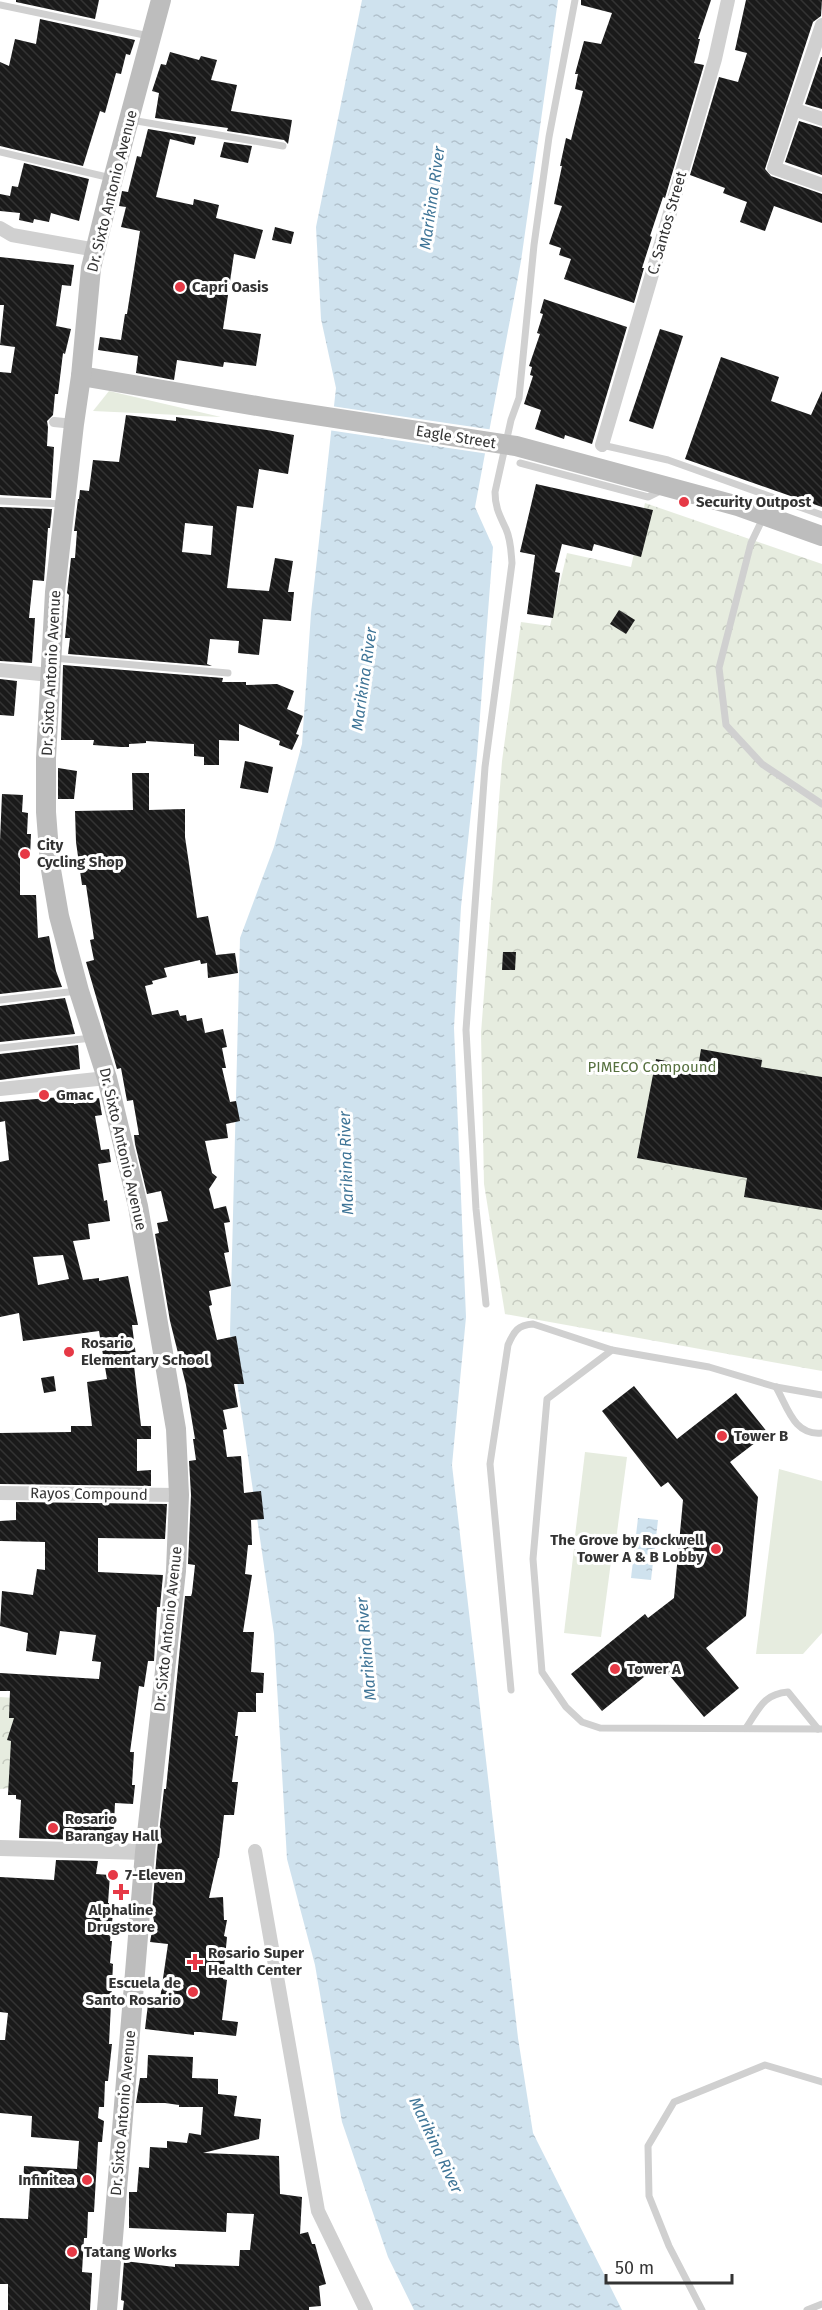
<svg xmlns="http://www.w3.org/2000/svg" width="822" height="2310" viewBox="0 0 822 2310" font-family="'Fira Sans',sans-serif">
  <defs>
    <pattern id="forest-crowns" width="20" height="18" patternUnits="userSpaceOnUse" patternTransform="scale(1.5)"><rect width="20" height="18" fill="#e6ecdf"/><path d="M2 6a3 3 0 1 1 6 0M12 15a3 3 0 1 1 6 0" fill="none" stroke="#c6cbc0"/></pattern>
    <pattern id="water-ripples" width="26" height="14" patternUnits="userSpaceOnUse" patternTransform="scale(1.5)"><rect width="26" height="14" fill="#cfe2ee"/><path d="M2 4q2-2 4 0t4 0M15 11q2-2 4 0t4 0" fill="none" stroke="#b2c2cd"/></pattern>
    <pattern id="building-back-hatch" width="6" height="6" patternUnits="userSpaceOnUse" patternTransform="scale(1.5)"><rect width="6" height="6" fill="#1a1a1a"/><path d="M-1 5l2 2M0 0l6 6M5-1l2 2" fill="none" stroke="#333"/></pattern>
  </defs>
  <rect width="100%" height="100%" fill="#fff"/>
  <g fill="#e6ecdf">
    <path d="M109 391 221 417 93 411Z"/>
    <path d="M585 1452 627 1457 616 1540 575 1536Z"/>
    <path d="M779 1469 822 1481V1633L803 1654H756Z"/>
    <path d="M574 1549 612 1554 601 1637 564 1633Z"/>
  </g>
  <g fill="url(#forest-crowns)">
    <path d="M645 503 822 564V1371L505 1314 484 1184 481 1033 502 761 521 622 550 626 567 553 631 567Z"/>
    <path d="M0 1697 15 1698 11 1788 0 1789Z"/>
  </g>
  <g fill="url(#water-ripples)">
    <path d="M362 0H558L521 261 475 507 493 547 477 755 461 907 454 1028 466 1317 452 1465 518 2038 533 2133 622 2310H414L388 2257 342 2122 315 1965 287 1859 274 1634 230 1334 240 938 274 847 302 744 311 613 336 388 321 319 316 227Z"/>
    <path d="M638 1518 658 1520 651 1580 631 1578Z"/>
  </g>
  <path fill="#fff" d="M331 406 494 430 489 454 328 430Z"/>
  <g fill="url(#building-back-hatch)" fill-rule="evenodd">
    <path d="M16 0H99L95 19 16 2Z"/>
    <path d="M581 0H711L698 39H700L694 63 704 65 665 198 663 197 650 236 652 237 642 268H644L634 303 564 279 571 259 559 255 561 248 549 244 562 206 554 204 562 166H560L566 138 571 140 583 91 575 89 578 74H575L584 41 601 44 612 13 581 5Z"/>
    <path d="M746 0H822L821 16 813 22 765 169 771 176 822 194V223L774 206 765 231 740 222 747 202 723 193 725 188 690 175 719 77 738 82 747 53 735 50Z"/>
    <path d="M40 19 135 40 130 55 126 54 121 74 116 73 105 113 100 111 83 166 0 146V62L9 66 15 39 36 44Z"/>
    <path d="M170 52 199 60 201 56 217 60 211 80 237 85 231 111 292 120 288 144 284 140 227 131 228 128 155 118 159 93 152 91 161 64 166 65Z"/>
    <path d="M821 57H822V109L805 104Z"/>
    <path d="M799 121 822 128V175L785 162Z"/>
    <path d="M148 129 196 137 194 145 170 139 156 197 193 205 194 199 219 205 216 218 263 230 255 259 234 254 223 329 261 334 256 366 224 362 223 367 177 360 174 380 136 373 138 356 98 350 100 337 121 340 125 314H127L140 231 121 227 126 207 119 206 122 191 128 192 137 156 141 157Z"/>
    <path d="M224 142 252 146 248 163 220 157Z"/>
    <path d="M24 163 89 179 79 221 51 213 49 222 34 219 33 223 19 220 20 213 0 211V194L10 196 12 186 18 187Z"/>
    <path d="M275 227 294 232 291 244 272 240Z"/>
    <path d="M0 257 74 265 71 286 62 285 56 326 71 329 65 354 63 353 58 394H55L53 415 47 421 48 427 47 446 54 447 51 498 0 495V372L11 373 15 347 0 345 4 305H0Z"/>
    <path d="M544 299 627 327 592 444 565 435 564 439 535 429 541 410 524 404 533 376 530 375 532 367 529 366 540 334 537 333 543 314 540 313Z"/>
    <path d="M660 329 683 336 653 429 629 421Z"/>
    <path d="M721 357 779 377 771 401 811 415 822 391V507L685 459Z"/>
    <path d="M126 415 176 421V417L267 430 294 435 288 474 259 469 253 508 237 506 227 588 269 591 275 558 293 561 288 592H294L291 621 263 619 259 655 238 653 239 641 210 639 207 664 212 666 68 654 70 638H65L69 595 67 593 71 558H75L77 531H74L78 499H79L80 490 89 491 93 460 119 462ZM185 523 213 526 211 555 182 552Z"/>
    <path d="M536 484 653 510 641 557 594 544 592 551 562 544 555 572 560 573 553 618 527 614 535 555 520 552Z"/>
    <path d="M0 507 52 509 50 528H48L44 581 33 580 29 618H35L32 663 0 661Z"/>
    <path d="M619 610 635 620 626 634 610 624Z"/>
    <path d="M63 665 223 678 222 682H246V685L277 684 294 691 287 709 303 716 296 734 299 735 292 750 279 745 280 741 239 724V741L219 740V765H204V757L194 756V744L146 741V743L129 744V747H121L93 745 94 740H61Z"/>
    <path d="M0 679 17 681 14 716 0 715Z"/>
    <path d="M245 761 273 767 268 793 240 788Z"/>
    <path d="M58 768 77 771 74 799H58Z"/>
    <path d="M132 773H149V810L185 809V837L197 918 208 916 216 955 235 953 238 973 208 978 207 963 201 964 200 960 164 968 167 977 152 981 153 984 145 986 152 1015 178 1010 180 1016 186 1015 187 1021 202 1018 205 1033 223 1029 227 1047 222 1048 226 1068H222L230 1102 236 1101 240 1121 226 1124 228 1138 205 1141 212 1173 217 1177 209 1189 214 1209 226 1206 230 1222 224 1223 229 1252 224 1253 231 1286 209 1291 212 1305 209 1306 217 1340 236 1336 244 1384H234L238 1407 223 1410 227 1429 223 1430 227 1457 241 1456 244 1493 261 1491 264 1519 251 1520 252 1545H248L245 1574 252 1575 243 1632H254L251 1672 264 1673 263 1693H256V1712H238L235 1736H238L232 1782H238L234 1815H224L219 1858H218L209 1898 223 1897 224 1920H227L224 1936 227 1937 223 1979 227 1980 222 2020 238 2022 236 2036 200 2032H194V2035L145 2029 148 2004 159 2006 168 1944 150 1942 154 1921 152 1912 157 1851 164 1789H166L185 1596H191L192 1593 195 1565 188 1564 191 1495 189 1461 196 1460 193 1439H195L186 1385 170 1321 155 1234 159 1233 157 1223 168 1221 161 1191 147 1194 135 1144 134 1135H139L133 1100 127 1101 121 1068 117 1069 86 962 94 960 90 940 94 939 86 885H82L76 842 75 811 133 810Z"/>
    <path d="M2 794 23 795 22 812 28 813 27 834H31L30 857 20 856V895H36L38 938 49 936 56 971 62 987 0 994V841Z"/>
    <path d="M503 952H516L515 970H502Z"/>
    <path d="M65 998 75 1034 0 1042V1006Z"/>
    <path d="M78 1045 80 1069 0 1080V1054Z"/>
    <path d="M701 1049 762 1060 761 1067 822 1077V1210L744 1197 747 1178 637 1158 656 1059 698 1067Z"/>
    <path d="M73 1096 74 1104 99 1098 102 1115 95 1116 101 1150 109 1149 111 1162 98 1164 104 1201 107 1200 110 1221 88 1224 90 1239 73 1241 83 1280 99 1278V1281L128 1276 138 1325H132L136 1356 133 1357 141 1426H151V1439H137V1471L151 1470V1486L0 1484V1433L71 1432V1426H92L87 1382 107 1379 99 1331 23 1341 19 1313 0 1317V1162L9 1160 5 1121 0 1122V1102ZM63 1255 69 1279 38 1285 33 1257Z"/>
    <path d="M54 1376 56 1391 44 1393 41 1378Z"/>
    <path d="M634 1386 677 1439 736 1393 768 1433 730 1462 758 1497 746 1616 706 1648 739 1688 704 1717 660 1664 602 1711 571 1674 645 1614 648 1618 674 1598 683 1500 668 1482 661 1487 602 1411Z"/>
    <path d="M16 1502 167 1504 165 1539 98 1538V1572L163 1575 160 1607H157L154 1661H148L144 1687 139 1686 130 1752H134L132 1785H135L133 1804 115 1803 113 1841 19 1838 21 1800 16 1799V1795H8L11 1741 7 1740 14 1718H9L10 1691H0V1673L99 1679 101 1662 92 1661 96 1635 60 1631 56 1655 26 1651 28 1633 0 1626 2 1591 33 1595 37 1569 45 1570V1542L0 1541V1521L16 1520Z"/>
    <path d="M56 1860 98 1861 96 1874 110 1875 108 1903 114 1904 110 1941H112L110 1963 113 1964 109 2044H112L108 2081H105L104 2107H99L98 2118 104 2121 102 2142H98L94 2212H88L87 2238H84L82 2272 92 2273 90 2310H8V2284H0V2218L28 2219 30 2187H23L24 2166 77 2169 79 2141 31 2137 32 2116 0 2113V2040H5L8 2013 0 2012V1877L54 1880Z"/>
    <path d="M148 2055 193 2057 192 2078 218 2079V2094L237 2096 234 2116 261 2119 259 2139 203 2153 279 2156 280 2194 302 2197 300 2234 308 2232 312 2244H315L326 2284 319 2286 321 2306 309 2307V2310H123L124 2301 121 2300 124 2261 175 2267V2264L239 2266 240 2250H250L254 2214 227 2213 226 2232 129 2228V2192H137L139 2167 149 2168 150 2147 167 2148V2141L187 2143 189 2133 201 2135 203 2107H179V2105L165 2103H136L140 2078H147Z"/>
  </g>
  <g fill="none" stroke-linecap="round" stroke-linejoin="round">
    <g stroke="#d0d0d0" stroke-width="7">
      <path d="M0 5 149 36"/>
      <path d="M131 120 283 146"/>
      <path d="M0 152 111 178"/>
      <path d="M602 445 668 460 822 515"/>
      <path d="M520 463 648 497 662 490"/>
      <path d="M0 501 63 504"/>
      <path d="M763 518 751 543 719 668 726 725 762 764 822 804"/>
      <path d="M53 658 228 673"/>
      <path d="M0 1000 77 991"/>
      <path d="M0 1048 92 1038"/>
      <path d="M486 1304 476 1209 466 1030 485 767 512 563C511 552 511 540 506 529 500 516 495 508 495 492L511 420 519 398 534 245 549 137 575 0"/>
      <path d="M776 1387C788 1408 794 1436 822 1433"/>
      <path d="M822 1395 776 1387 709 1367 612 1350 547 1399 533 1559 542 1672 566 1707 582 1722 600 1728 822 1729"/>
      <path d="M511 1690 490 1464 508 1345C514 1331 518 1325 533 1324L612 1350"/>
      <path d="M746 1728C759 1709 763 1694 788 1692L818 1729"/>
      <path d="M702 2310 669 2246 649 2196 648 2146 674 2102 765 2065 822 2082"/>
      <path d="M807 2310 822 2304"/>
    </g>
    <path stroke="#d0d0d0" stroke-width="10" d="M54 422 74 424"/>
    <g stroke="#d0d0d0" stroke-width="14">
      <path d="M822 25 774 168 822 185"/>
      <path d="M793 109 822 119"/>
      <path d="M0 228 12 235 96 250"/>
      <path d="M602 445 715 59 728 0"/>
      <path d="M0 670 50 675"/>
      <path d="M0 1089 107 1078"/>
      <path d="M0 1493 179 1495"/>
      <path d="M255 1851 318 2211 366 2310"/>
    </g>
    <path stroke="#d0d0d0" stroke-width="16" d="M0 1848 145 1852"/>
    <g stroke="#bdbdbd" stroke-width="20">
      <path d="M81 376 269 408 516 446 738 506 822 536"/>
      <path d="M107 2310 145 1852 176 1571 179 1495 176 1429 138 1206 107 1078 79 991 59 916 50 864 46 812V758L55 592 74 424 81 376 91 268 109 194 161 0"/>
    </g>
  </g>
  <g fill="#e63946" stroke="#fff" stroke-width="2">
    <circle cx="180" cy="287" r="6"/>
    <circle cx="684" cy="502" r="6"/>
    <circle cx="25" cy="854" r="6"/>
    <circle cx="44" cy="1095" r="6"/>
    <circle cx="69" cy="1352" r="6"/>
    <circle cx="722" cy="1436" r="6"/>
    <circle cx="716" cy="1549" r="6"/>
    <circle cx="615" cy="1669" r="6"/>
    <circle cx="53" cy="1828" r="6"/>
    <circle cx="113" cy="1875" r="6"/>
    <path d="M118 1883h6v6h6v6h-6v6h-6v-6h-6v-6h6z"/>
    <path d="M192 1953h6v6h6v6h-6v6h-6v-6h-6v-6h6z"/>
    <circle cx="193" cy="1992" r="6"/>
    <circle cx="87" cy="2180" r="6"/>
    <circle cx="72" cy="2252" r="6"/>
  </g>
  <g text-anchor="middle" dominant-baseline="central" stroke-width="6" stroke-linejoin="round" paint-order="stroke">
    <g font-size="15" fill="#333" stroke="#fff">
      <text transform="translate(112 191) rotate(-76)">Dr. Sixto Antonio Avenue</text>
      <text transform="translate(667 223) rotate(-74)">C. Santos Street</text>
      <text transform="translate(456 437) rotate(9)">Eagle Street</text>
      <text transform="translate(51 673) rotate(-87)">Dr. Sixto Antonio Avenue</text>
      <text transform="translate(123 1149) rotate(77)">Dr. Sixto Antonio Avenue</text>
      <text transform="translate(89 1494) rotate(1)">Rayos Compound</text>
      <text transform="translate(168 1629) rotate(-84)">Dr. Sixto Antonio Avenue</text>
      <text transform="translate(123 2113) rotate(-85)">Dr. Sixto Antonio Avenue</text>
    </g>
    <g font-size="15" font-weight="bold" fill="#333" stroke="#fff" text-anchor="start">
      <text x="192" y="287">Capri Oasis</text>
      <text x="696" y="502">Security Outpost</text>
      <text x="37" y="845">City<tspan x="37" dy="17">Cycling Shop</tspan></text>
      <text x="56" y="1095">Gmac</text>
      <text x="81" y="1343">Rosario<tspan x="81" dy="17">Elementary School</tspan></text>
      <text x="734" y="1436">Tower B</text>
      <text x="704" y="1540" text-anchor="end">The Grove by Rockwell<tspan x="704" dy="17">Tower A &amp; B Lobby</tspan></text>
      <text x="627" y="1669">Tower A</text>
      <text x="65" y="1819">Rosario<tspan x="65" dy="17">Barangay Hall</tspan></text>
      <text x="125" y="1875">7-Eleven</text>
      <text x="121" y="1910" text-anchor="middle">Alphaline<tspan x="121" dy="17">Drugstore</tspan></text>
      <text x="208" y="1953">Rosario Super<tspan x="208" dy="17">Health Center</tspan></text>
      <text x="181" y="1983" text-anchor="end">Escuela de<tspan x="181" dy="17">Santo Rosario</tspan></text>
      <text x="75" y="2180" text-anchor="end">Infinitea</text>
      <text x="84" y="2252">Tatang Works</text>
    </g>
    <g font-size="15" fill="#56703f" stroke="#fff">
      <text x="652" y="1067">PIMECO Compound</text>
    </g>
    <g font-size="16" font-style="italic" fill="#3f7597" stroke="#fff">
      <text transform="translate(432 198) rotate(-82)">Marikina River</text>
      <text transform="translate(364 679) rotate(-82)">Marikina River</text>
      <text transform="translate(346 1163) rotate(-92)">Marikina River</text>
      <text transform="translate(366 1649) rotate(-95)">Marikina River</text>
      <text transform="translate(436 2145) rotate(65)">Marikina River</text>
    </g>
  </g>
  <path d="M606 2274v9h126v-9" fill="none" stroke="#333333" stroke-width="3"/>
  <text x="615" y="2274" font-size="18" fill="#333333" stroke="#ffffff" stroke-width="4.5" paint-order="stroke">50 m</text>
</svg>
